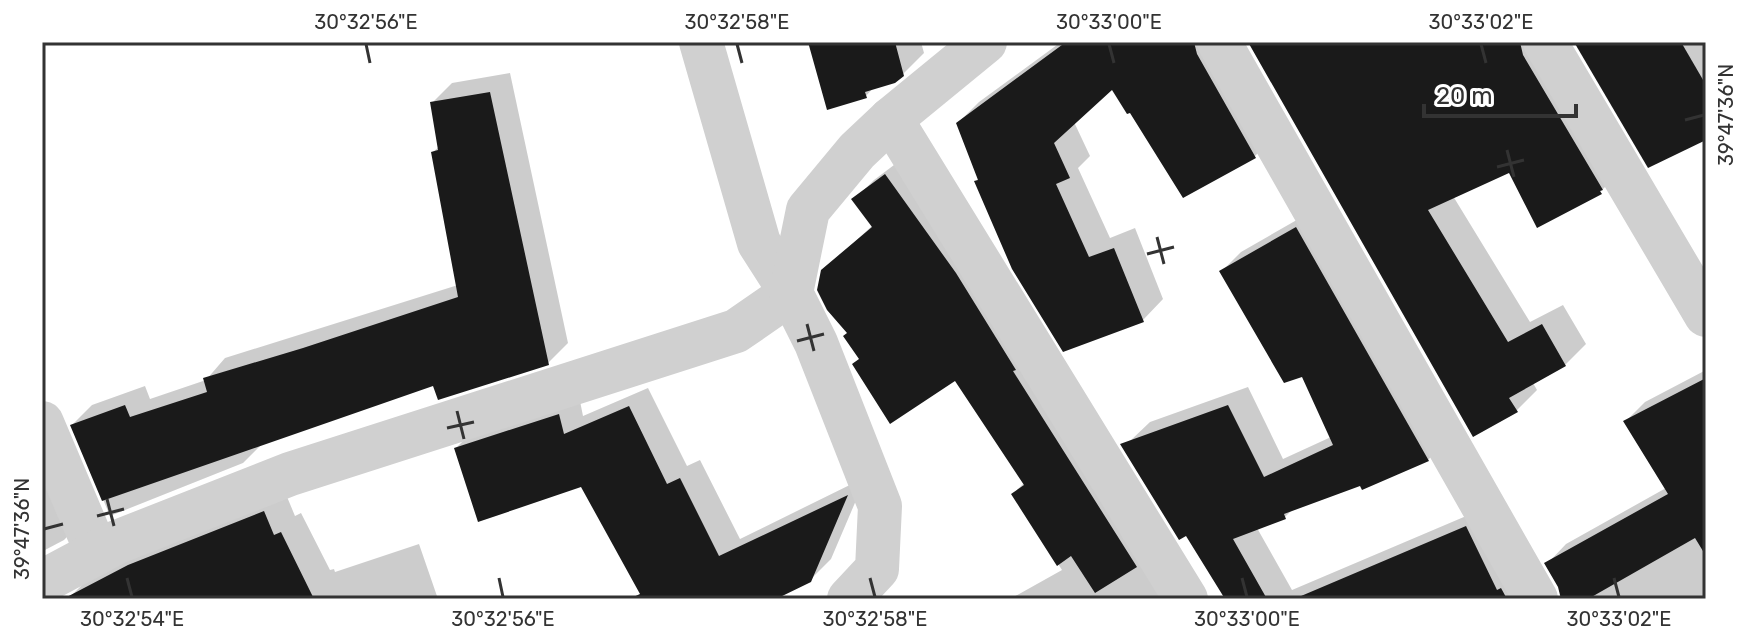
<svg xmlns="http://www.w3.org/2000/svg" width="1748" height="641" viewBox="0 0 1748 641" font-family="Rubik,sans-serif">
  <rect width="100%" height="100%" fill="#fff"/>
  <g fill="#0003">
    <path d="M810 42H921L924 53 903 74 874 87 866 96Z"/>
    <path d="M1061 42H1207L1275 136 1255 156 1130 110 1112 87 1074 122 1090 156 1078 168 1110 238 1135 228 1163 299 1143 320 976 181 979 178 958 123 979 102Z"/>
    <path d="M1250 42H1549L1621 171 1600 192 1510 170 1453 196 1530 322 1563 305 1586 344 1565 365 1533 383 1537 390 1516 411Z"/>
    <path d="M1576 42H1706V138Z"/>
    <path d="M510 73 568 343 548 363 434 384 263 443 243 463 110 516 72 425 92 405 145 386 150 399 206 380 225 358 458 285 433 152 440 146 432 103 452 83Z"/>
    <path d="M906 156 1170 599H1010L1062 570 1013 494 1025 482 956 378 861 358 823 271 873 225 854 200 874 180Z"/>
    <path d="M1316 209 1447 440 1428 460 1293 509 1285 517 1257 528 1292 590 1485 508 1540 599H1227L1130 441 1150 422 1248 387 1283 459 1331 437 1303 374 1222 271 1241 252Z"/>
    <path d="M1706 370V599H1563L1560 586 1547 564 1566 544 1666 488 1626 421 1645 402Z"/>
    <path d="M648 388 687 466 700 460 740 539 866 477 831 559 810 580 772 599H645L582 485 456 448 475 429 579 396 583 416Z"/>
    <path d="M42 419 90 513 64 540 45 550 42 549Z"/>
    <path d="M285 492 295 516 301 513 330 570 334 569 335 572 419 544 438 599 69 598 90 577Z"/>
  </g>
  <g fill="#1a1a1a">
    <path d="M808 42H895L904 76 895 83 865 92 867 98 827 110Z"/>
    <path d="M1066 42H1194L1197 54 1256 158 1183 198 1130 113 1127 114 1112 90 1054 143 1070 178 1056 184 1089 257 1114 248 1144 322 1063 352 1012 269 974 181 978 180 956 123Z"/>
    <path d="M1248 42H1520L1523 55 1603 190 1600 191 1602 194 1537 228 1509 173 1428 210 1508 342 1542 324 1566 366 1509 398 1518 412 1473 437Z"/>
    <path d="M1574 42H1681L1706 85V140L1648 168Z"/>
    <path d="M490 92 549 365 438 400 433 386 102 501 70 425 125 405 130 417 207 392 203 378 303 348 458 297 431 152 438 150 430 102Z"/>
    <path d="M885 174 956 273 1016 370 1013 371 1137 567 1095 593 1071 556 1057 566 1011 494 1024 485 955 381 890 424 852 364 859 359 843 336 847 333 827 310 817 290 821 270 872 227 851 199Z"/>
    <path d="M1296 227 1429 461 1362 490 1360 486 1284 514 1286 519 1233 539 1267 599H1225L1186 536 1179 540 1120 444 1228 405 1264 477 1333 445 1302 377 1284 383 1219 271Z"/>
    <path d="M1706 378V556L1695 538 1588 599H1561L1558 587 1544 563 1668 494 1623 421Z"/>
    <path d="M629 406 667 484 680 478 719 556 848 495 811 582 776 599H629L640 594 581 487 478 522 454 448 559 414 564 434Z"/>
    <path d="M264 511 274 535 281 532 314 599H63L128 565Z"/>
    <path d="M1466 526 1497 590 1501 588 1507 599H1294Z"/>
  </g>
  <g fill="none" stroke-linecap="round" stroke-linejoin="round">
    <g stroke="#d0d0d0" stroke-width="44">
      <path d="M1219 42 1536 599"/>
      <path d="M1545 42 1706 315"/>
      <path d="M891 119 1186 599"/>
      <path d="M42 423 97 553"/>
      <path d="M42 582 117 542 290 474 736 331 791 293 759 243 701 42"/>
      <path d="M849 599 877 569 880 506 816 343 791 293 808 210 857 151 891 119 985 42"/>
    </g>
  </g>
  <path fill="none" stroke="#333" stroke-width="3" d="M366 44 370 63M737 44 742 63M1109 44 1114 63M1481 44 1486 63M1685 120 1704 115M1507 150 1514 177M1497 167 1524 160M1157 237 1164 264M1147 254 1174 247M807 324 814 351M797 341 824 334M457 411 464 439M447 428 474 422M107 499 114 526M97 516 124 509M44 529 63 524M127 578 132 597M499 578 503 597M870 578 875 597M1242 578 1247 597M1614 578 1619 597"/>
  <rect width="1748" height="641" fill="none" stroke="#ffffff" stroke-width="88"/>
  <path d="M1424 104v12h152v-12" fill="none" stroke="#333333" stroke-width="4"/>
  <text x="1436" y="104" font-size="24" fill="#333333" stroke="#ffffff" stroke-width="6" paint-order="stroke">20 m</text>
  <rect x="44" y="44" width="1660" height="553" fill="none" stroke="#333" stroke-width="3"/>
  <g font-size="20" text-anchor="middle" fill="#333">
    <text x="366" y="29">30°32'56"E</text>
    <text x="737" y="29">30°32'58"E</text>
    <text x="1109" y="29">30°33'00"E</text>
    <text x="1481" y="29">30°33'02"E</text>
    <text transform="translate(1726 115) rotate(-90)" y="7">39°47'36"N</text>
    <text transform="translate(22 529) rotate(-90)" y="7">39°47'36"N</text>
    <text x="132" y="626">30°32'54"E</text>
    <text x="503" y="626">30°32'56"E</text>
    <text x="875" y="626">30°32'58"E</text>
    <text x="1247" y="626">30°33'00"E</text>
    <text x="1619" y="626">30°33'02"E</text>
  </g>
</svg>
